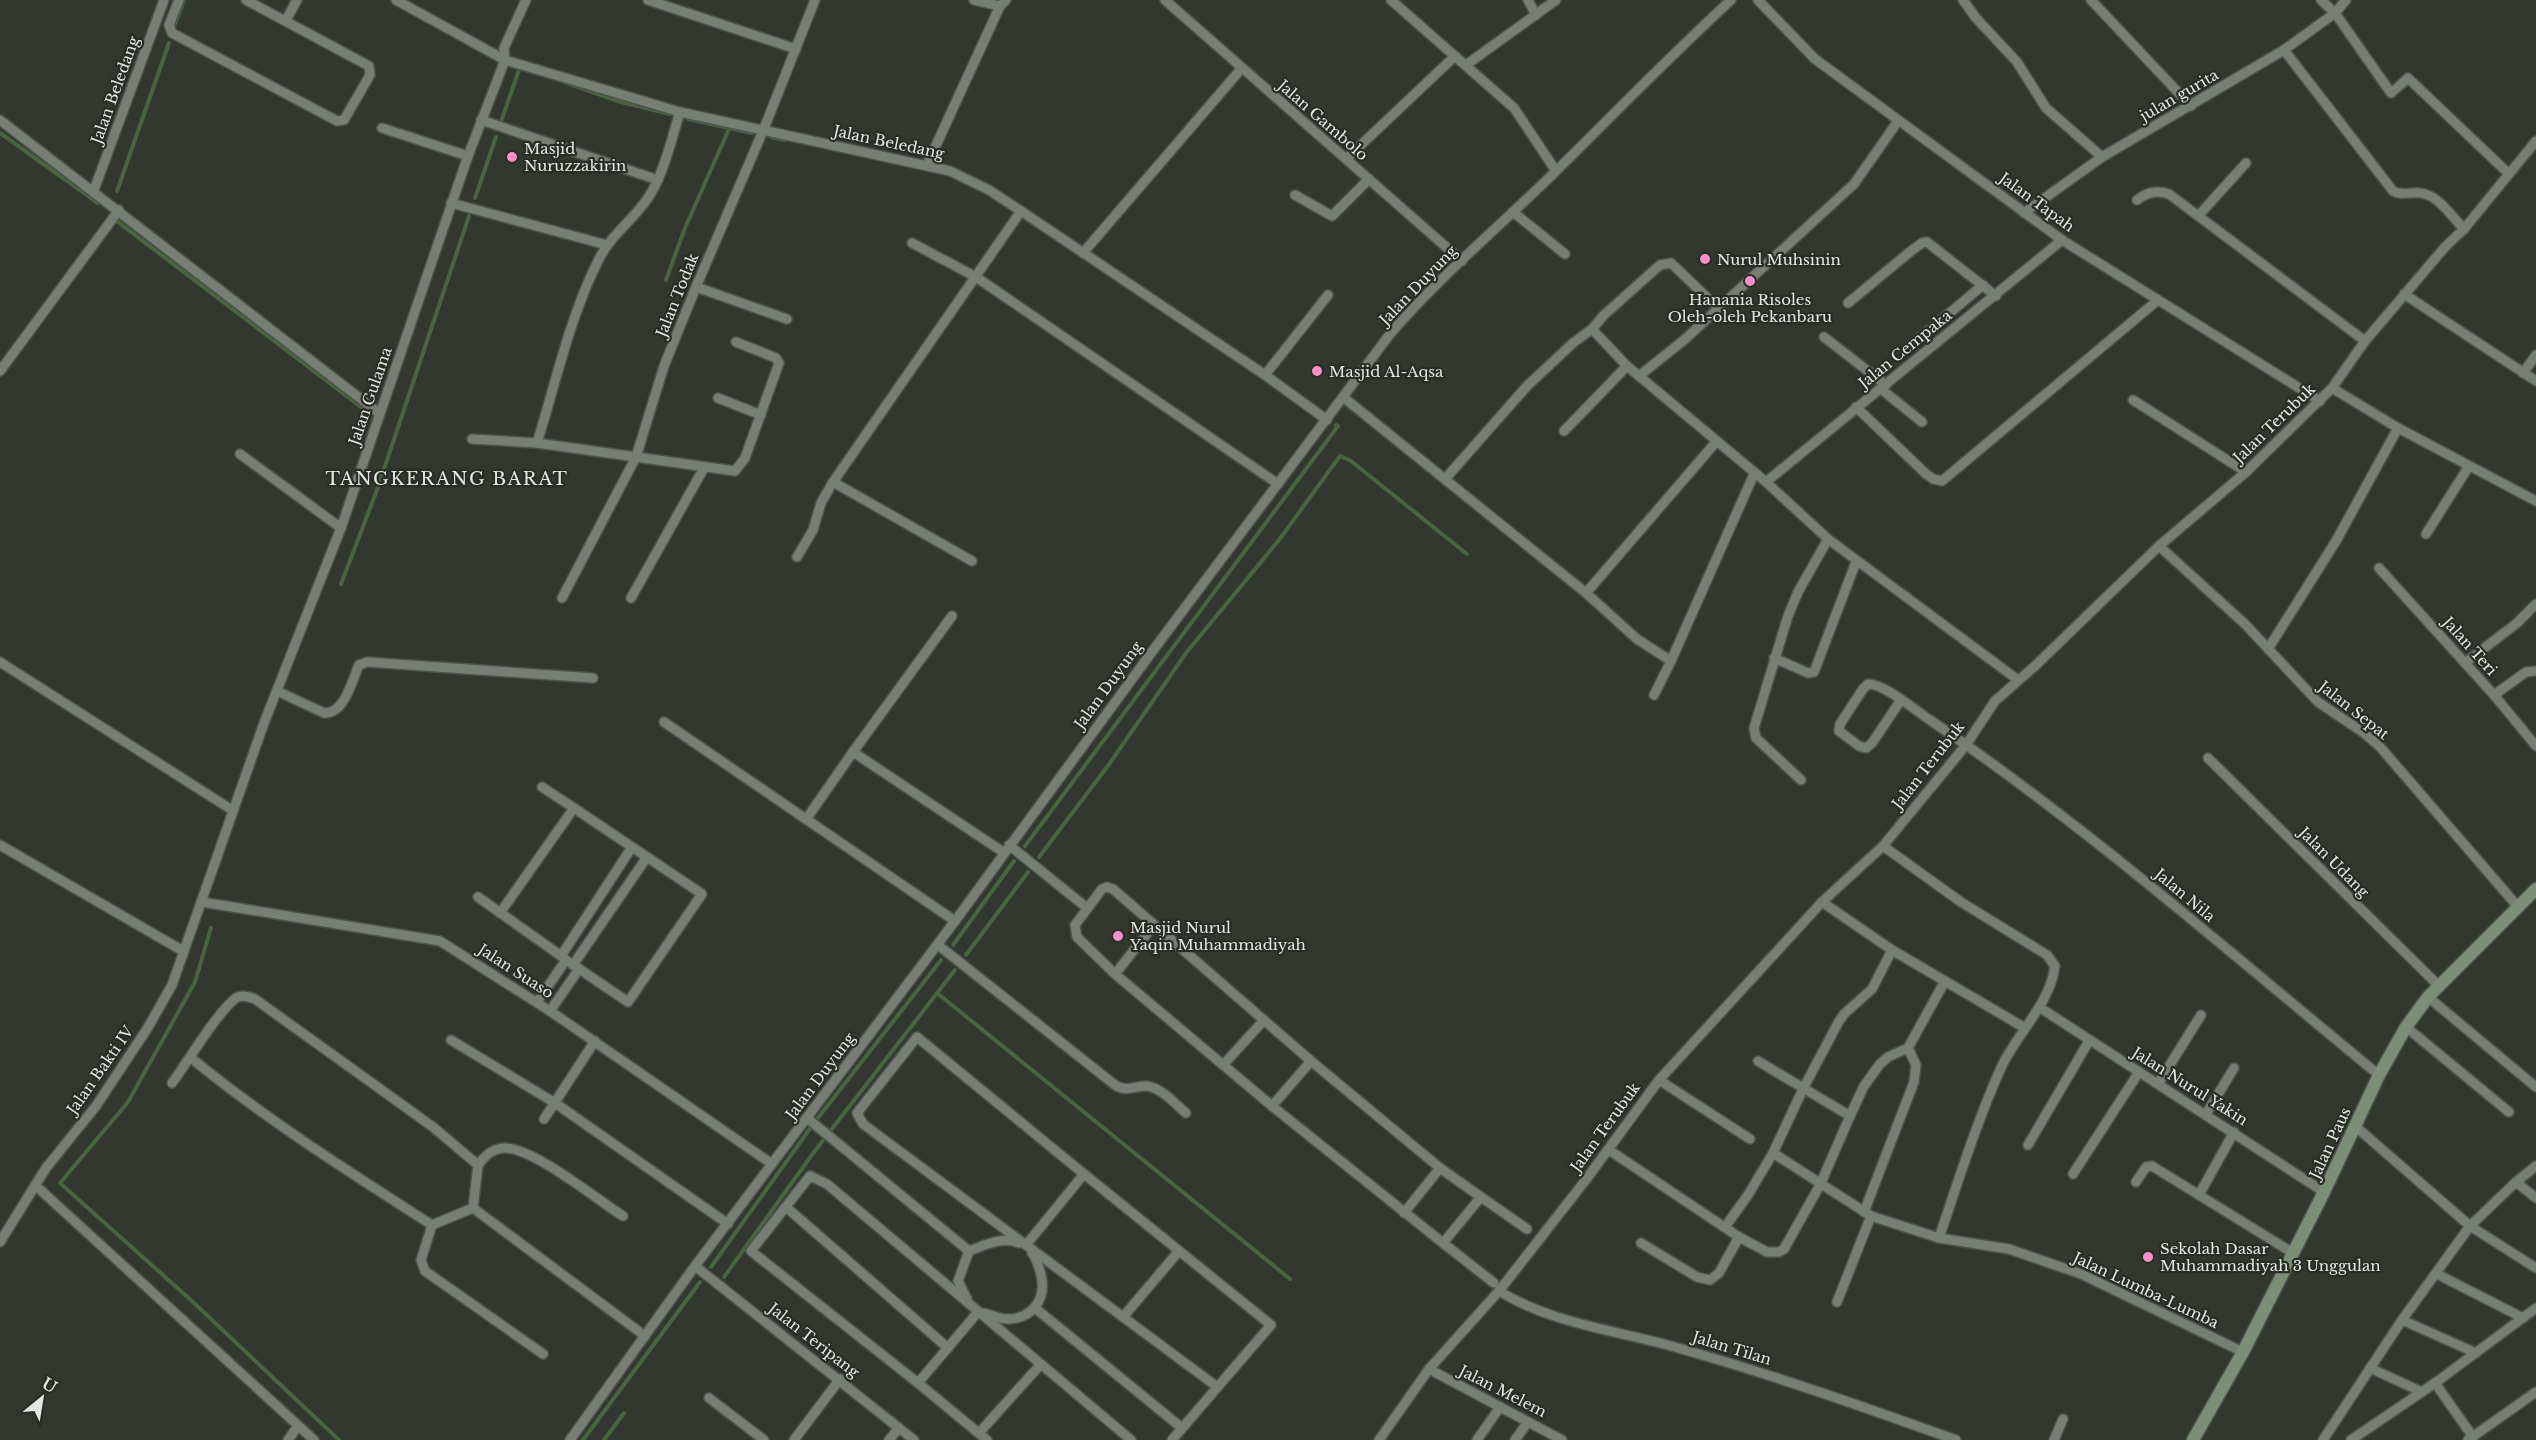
<svg xmlns="http://www.w3.org/2000/svg" width="2536" height="1440" viewBox="0 0 2536 1440" font-family="'Libre Baskerville',serif">
  <rect width="100%" height="100%" fill="#323830"/>
  <g fill="none" stroke-linecap="round" stroke-linejoin="round">
    <g stroke="#48653f" stroke-width="4">
      <path d="M174 27 184 0"/>
      <path d="M564 82 621 102 670 114"/>
      <path d="M502 119 520 67 523 68"/>
      <path d="M688 119 752 133"/>
      <path d="M0 133 98 203"/>
      <path d="M771 137 785 140"/>
      <path d="M117 191 169 43"/>
      <path d="M475 198 496 137"/>
      <path d="M118 222 361 407"/>
      <path d="M666 280 685 228 729 129"/>
      <path d="M341 584 377 490 469 216"/>
      <path d="M1025 846 1338 426 1336 425"/>
      <path d="M1039 857 1110 763 1186 653 1279 540 1340 456 1351 461 1467 554"/>
      <path d="M211 928 195 982 128 1102 60 1183 193 1302 339 1440"/>
      <path d="M953 945 1014 861"/>
      <path d="M966 955 1028 872"/>
      <path d="M937 993 1290 1279"/>
      <path d="M711 1267 814 1123 941 960"/>
      <path d="M724 1277 814 1152 955 970"/>
      <path d="M583 1440 700 1282"/>
      <path d="M604 1440 624 1413"/>
    </g>
    <g stroke="#4e534d" stroke-width="12">
      <g id="street">
        <path d="M179 0 169 25 172 33 337 121 344 120 370 75 369 66 246 0"/>
        <path d="M396 0 505 60 680 112 950 171 989 190 1021 211 1265 375 1327 420"/>
        <path d="M648 0 796 49"/>
        <path d="M974 0 1000 6"/>
        <path d="M1165 0 1462 261"/>
        <path d="M1391 0 1514 108 1556 171"/>
        <path d="M1528 0 1536 15"/>
        <path d="M1758 0 1815 59 2062 240 2320 401"/>
        <path d="M1963 0 1976 18 2017 62 2046 108 2102 157"/>
        <path d="M2091 0 2191 106"/>
        <path d="M2321 0 2335 13 2391 93 2408 78 2508 173"/>
        <path d="M286 20 297 0"/>
        <path d="M2284 50 2393 191C2402 197 2414 190 2425 194 2440 198 2453 218 2464 229"/>
        <path d="M1466 65 1556 0"/>
        <path d="M0 120 379 413"/>
        <path d="M481 120 658 180"/>
        <path d="M382 128 468 156"/>
        <path d="M1346 159 1455 56"/>
        <path d="M927 165 1000 6 1006 0"/>
        <path d="M94 190 164 0"/>
        <path d="M1295 195 1332 216 1369 179"/>
        <path d="M2137 200C2148 192 2156 190 2169 194L2365 341"/>
        <path d="M451 203 607 245"/>
        <path d="M1513 212 1565 254"/>
        <path d="M2024 213 2102 157 2284 50 2335 13 2346 0"/>
        <path d="M2199 215 2246 163"/>
        <path d="M912 243 976 277 1278 484"/>
        <path d="M1083 253 1241 69"/>
        <path d="M696 287 787 319"/>
        <path d="M2404 294 2536 381"/>
        <path d="M1848 303 1911 251 1922 243 1927 242 1996 296"/>
        <path d="M1718 308 1671 263 1660 265 1604 315 1592 329 1627 366 1766 482 1828 539 2018 680"/>
        <path d="M1824 337 1886 385"/>
        <path d="M1909 347 1983 285"/>
        <path d="M0 371 119 210"/>
        <path d="M2523 373 2536 355"/>
        <path d="M1265 375 1328 295"/>
        <path d="M1639 376 1684 340 1854 184 1898 121"/>
        <path d="M2332 388 2398 428 2536 501"/>
        <path d="M1881 389 1922 422"/>
        <path d="M1343 397 1586 593 1637 639 1671 661 1654 695"/>
        <path d="M718 398 761 415"/>
        <path d="M2133 400 2246 472"/>
        <path d="M1856 407 1925 473 1933 479 1942 481 2158 300"/>
        <path d="M1564 431 1627 366"/>
        <path d="M472 439 537 443C556 382 570 316 599 259 611 235 633 220 648 198 664 174 671 140 680 112"/>
        <path d="M537 443 735 471 745 458 779 363 776 358 736 342"/>
        <path d="M240 454 341 528"/>
        <path d="M1445 479 1527 386 1573 343 1592 329"/>
        <path d="M833 482 972 561"/>
        <path d="M1766 482 2062 240"/>
        <path d="M2426 534 2469 466"/>
        <path d="M2159 546 2245 624 2318 702 2364 733 2381 748 2519 908"/>
        <path d="M797 557 813 530 821 503 833 482 1021 211"/>
        <path d="M2379 568 2494 695 2536 746"/>
        <path d="M1586 593 1716 442"/>
        <path d="M562 598 636 457 664 366 696 287 763 131 815 0"/>
        <path d="M631 598 704 468"/>
        <path d="M2268 649 2336 541 2398 428"/>
        <path d="M1774 658 1808 673 1814 672 1856 562"/>
        <path d="M1671 661 1754 474"/>
        <path d="M0 662 232 810"/>
        <path d="M2465 663 2517 623 2536 604"/>
        <path d="M277 691 324 713C345 714 352 680 359 665L367 662 593 678"/>
        <path d="M2494 695 2526 672 2536 671"/>
        <path d="M1901 700 1872 743 1866 748 1859 746 1839 731 1840 724 1863 689 1868 684C1885 684 1916 711 1930 720 2088 827 2231 954 2379 1075"/>
        <path d="M664 722 955 921"/>
        <path d="M853 752 952 616"/>
        <path d="M2208 758 2439 986"/>
        <path d="M1801 780 1756 738 1754 728 1788 616 1798 592 1828 539"/>
        <path d="M807 818 853 752 1003 852"/>
        <path d="M0 845 183 951"/>
        <path d="M1009 845 1087 908"/>
        <path d="M1883 846 1961 902 2047 955 2055 966C2050 1005 2015 1035 2000 1070 1976 1124 1958 1182 1939 1238"/>
        <path d="M478 897 564 958"/>
        <path d="M202 902 440 941 550 1011 772 1164"/>
        <path d="M1822 902 1892 950 2025 1028"/>
        <path d="M500 913 574 808 542 787"/>
        <path d="M938 945 1115 1085C1127 1093 1135 1085 1147 1086 1162 1088 1175 1104 1186 1113"/>
        <path d="M561 956 632 847"/>
        <path d="M573 965 647 857"/>
        <path d="M1115 974 1154 925"/>
        <path d="M2428 997 2536 1087"/>
        <path d="M537 1002 566 960 628 1002 702 894 574 808"/>
        <path d="M2039 1007 2324 1192"/>
        <path d="M550 1011 579 969"/>
        <path d="M2406 1027 2509 1112"/>
        <path d="M451 1040 555 1103 728 1224"/>
        <path d="M191 1058C267 1120 349 1172 432 1225L473 1208"/>
        <path d="M1224 1064 1264 1020"/>
        <path d="M1659 1080 1750 1139"/>
        <path d="M172 1083C187 1063 218 1011 236 998 242 994 249 997 255 999L433 1127 478 1165 473 1208 645 1336"/>
        <path d="M2158 1084 2201 1015"/>
        <path d="M1272 1106 1311 1061"/>
        <path d="M2206 1114 2234 1068"/>
        <path d="M1850 1116 1864 1086 1880 1064 1888 1057 1908 1048 1945 981"/>
        <path d="M807 1118 969 1251C985 1245 1002 1236 1019 1243"/>
        <path d="M544 1119 595 1041"/>
        <path d="M2355 1126 2470 1226 2536 1268"/>
        <path d="M2028 1145 2089 1041"/>
        <path d="M1609 1150 1739 1237 1767 1252H1779L1784 1249 1820 1185 1850 1116 1758 1061"/>
        <path d="M1773 1153 1871 1216 1939 1238 2009 1249 2081 1274 2243 1352"/>
        <path d="M478 1165C485 1156 491 1149 504 1148 533 1147 596 1199 623 1216"/>
        <path d="M2536 1166 2516 1182 2536 1198"/>
        <path d="M1084 1174 1271 1325 1172 1440"/>
        <path d="M2073 1174 2139 1072"/>
        <path d="M2136 1182 2146 1167 2152 1166 2293 1253"/>
        <path d="M35 1185 314 1440"/>
        <path d="M2200 1193 2234 1132"/>
        <path d="M786 1207 948 1348"/>
        <path d="M1864 1212 1914 1082 1916 1065 1908 1048"/>
        <path d="M1404 1213 1440 1168"/>
        <path d="M432 1225 421 1260 425 1271 543 1354"/>
        <path d="M1725 1227 1748 1195 1773 1153 1803 1089 1838 1023 1844 1014 1872 989 1892 950"/>
        <path d="M0 1242 46 1168 96 1106 147 1029 172 985 264 723 341 528 468 156 505 60 504 48 526 0"/>
        <path d="M1443 1243 1272 1106 1115 974 1077 937 1075 925 1102 889 1107 887 1113 889 1311 1061 1440 1168 1481 1197"/>
        <path d="M1641 1243 1697 1277 1710 1280 1719 1273 1739 1237"/>
        <path d="M1026 1245 1084 1174 917 1037 857 1113 863 1124 1216 1386"/>
        <path d="M695 1266 914 1440"/>
        <path d="M2437 1274 2523 1318"/>
        <path d="M1494 1283 1443 1243 1481 1197 1527 1229"/>
        <path d="M1499 1291C1551 1323 1613 1330 1671 1346 1768 1373 1861 1406 1956 1440"/>
        <path d="M967 1299 958 1281 969 1251"/>
        <path d="M1837 1302 1871 1216"/>
        <path d="M1035 1308 1182 1428"/>
        <path d="M978 1312 918 1383 751 1251 810 1176 827 1184 1131 1440"/>
        <path d="M984 1313C991 1315 1000 1319 1007 1319 1032 1319 1047 1299 1041 1275 1039 1267 1037 1259 1032 1253"/>
        <path d="M1123 1317 1179 1251"/>
        <path d="M2402 1320 2476 1353"/>
        <path d="M2370 1368 2422 1392"/>
        <path d="M1429 1369 1562 1440"/>
        <path d="M918 1383 987 1440"/>
        <path d="M2435 1383 2473 1437"/>
        <path d="M709 1398 764 1440"/>
        <path d="M979 1433 1041 1364"/>
        <path d="M288 1440 298 1426"/>
        <path d="M570 1440 695 1266 955 921 1157 645 1390 334C1440 276 1500 226 1555 172 1614 114 1670 56 1731 0"/>
        <path d="M794 1440 840 1379"/>
        <path d="M889 1440 899 1428"/>
        <path d="M1379 1440 1429 1369 1499 1291 1588 1177 1659 1080 1822 902 1883 846 1966 745 1995 701 2035 666 2159 546 2246 472 2332 388 2365 341 2445 247 2464 229 2536 141"/>
        <path d="M1477 1440 1500 1407"/>
        <path d="M1515 1440 1528 1422"/>
        <path d="M2054 1440 2063 1419"/>
        <path d="M2323 1440 2402 1320 2470 1226 2516 1182"/>
        <path d="M2351 1440 2435 1383 2536 1308"/>
        <path d="M2468 1440 2536 1392"/>
      </g>
    </g>
    <g stroke="#4e534d" stroke-width="15">
      <path id="secondary" d="M2193 1440 2243 1352 2324 1192 2379 1075 2406 1027 2428 997 2536 889"/>
    </g>
    <use href="#street" stroke="#777e75" stroke-width="9"/>
    <use href="#secondary" stroke="#7b8e76" stroke-width="12"/>
  </g>
  <g fill="#fa8fc7" stroke="#282e26" stroke-width="2">
    <circle cx="512" cy="157" r="6"/>
    <circle cx="1705" cy="259" r="6"/>
    <circle cx="1750" cy="281" r="6"/>
    <circle cx="1317" cy="371" r="6"/>
    <circle cx="1118" cy="936" r="6"/>
    <circle cx="2148" cy="1257" r="6"/>
  </g>
  <g text-anchor="middle" dominant-baseline="central" stroke-width="4.5" stroke-linejoin="round" paint-order="stroke">
    <g font-size="15" fill="#e3e7e2" stroke="#282e26">
      <text transform="translate(115 90) rotate(-70)">Jalan Beledang</text>
      <text transform="translate(2179 95) rotate(-30)">julan gurita</text>
      <text transform="translate(1323 120) rotate(41)">Jalan Gambolo</text>
      <text transform="translate(889 142) rotate(12)">Jalan Beledang</text>
      <text transform="translate(2037 202) rotate(36)">Jalan Tapah</text>
      <text transform="translate(1418 285) rotate(-46)">Jalan Duyung</text>
      <text transform="translate(677 295) rotate(-68)">Jalan Todak</text>
      <text transform="translate(1905 349) rotate(-39)">Jalan Cempaka</text>
      <text transform="translate(370 396) rotate(-71)">Jalan Gulama</text>
      <text transform="translate(2274 423) rotate(-44)">Jalan Terubuk</text>
      <text transform="translate(2470 646) rotate(48)">Jalan Teri</text>
      <text transform="translate(1108 685) rotate(-54)">Jalan Duyung</text>
      <text transform="translate(2354 710) rotate(38)">Jalan Sepat</text>
      <text transform="translate(1928 765) rotate(-52)">Jalan Terubuk</text>
      <text transform="translate(2334 862) rotate(45)">Jalan Udang</text>
      <text transform="translate(2185 895) rotate(40)">Jalan Nila</text>
      <text transform="translate(516 971) rotate(33)">Jalan Suaso</text>
      <text transform="translate(100 1070) rotate(-55)">Jalan Bakti IV</text>
      <text transform="translate(820 1076) rotate(-53)">Jalan Duyung</text>
      <text transform="translate(2190 1086) rotate(32)">Jalan Nurul Yakin</text>
      <text transform="translate(1605 1127) rotate(-54)">Jalan Terubuk</text>
      <text transform="translate(2330 1143) rotate(-65)">Jalan Paus</text>
      <text transform="translate(2146 1290) rotate(25)">Jalan Lumba-Lumba</text>
      <text transform="translate(814 1340) rotate(38)">Jalan Teripang</text>
      <text transform="translate(1732 1348) rotate(17)">Jalan Tilan</text>
      <text transform="translate(1503 1391) rotate(27)">Jalan Melem</text>
    </g>
    <g font-size="15" fill="#e3e7e2" stroke="#282e26" text-anchor="start">
      <text x="524" y="148">Masjid<tspan x="524" dy="17">Nuruzzakirin</tspan></text>
      <text x="1717" y="259">Nurul Muhsinin</text>
      <text x="1750" y="299" text-anchor="middle">Hanania Risoles<tspan x="1750" dy="17">Oleh-oleh Pekanbaru</tspan></text>
      <text x="1329" y="371">Masjid Al-Aqsa</text>
      <text x="1130" y="927">Masjid Nurul<tspan x="1130" dy="17">Yaqin Muhammadiyah</tspan></text>
      <text x="2160" y="1248">Sekolah Dasar<tspan x="2160" dy="17">Muhammadiyah 3 Unggulan</tspan></text>
    </g>
    <g font-size="18" letter-spacing="1.5" fill="#e3e7e2" stroke="#282e26">
      <text x="447" y="479">TANGKERANG BARAT</text>
    </g>
  </g>
  <g transform="translate(42 1398) rotate(30)" stroke="#282e26" stroke-width="4.5" paint-order="stroke">
  <path d="M0-4.5L10 22L0 15L-10 22Z" fill="#e3e7e2"/>
  <text y="-9" font-size="16" font-weight="bold" text-anchor="middle" fill="#e3e7e2">U</text>
  </g>
</svg>
